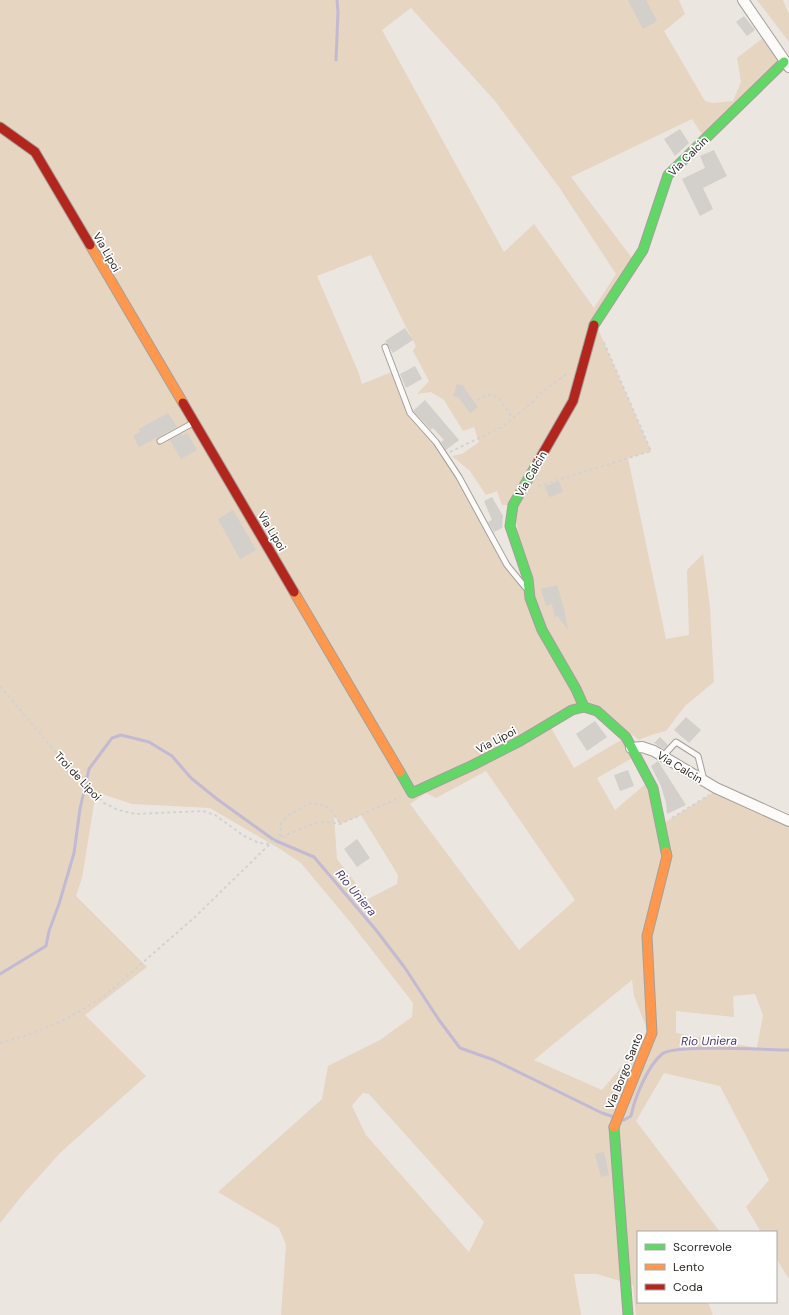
<svg xmlns="http://www.w3.org/2000/svg" width="789" height="1315" viewBox="0 0 789 1315" font-family="'DM Sans',sans-serif">
  <rect width="100%" height="100%" fill="#ece6e0"/>
  <g fill="#e6d5c1" fill-rule="evenodd">
    <path d="M0 0H679L685 14 664 31 705 101 713 103 733 101 741 82 737 58 767 35 784 62 705 139 692 119 571 177 635 262 595 322 651 451 628 458 666 639 689 635 687 570 703 554 710 607 714 682 685 706 666 731 651 735 639 740 590 703 521 735 542 767 524 739 549 724 574 768 626 737 636 756 597 778 615 810 649 781 661 825 714 792 789 820V1279L776 1258V1232H761L746 1207 769 1180 720 1086 664 1073 636 1121 720 1232H638V1302H708L713 1315H636L633 1285 597 1274H574L581 1315H281L286 1245 279 1228 218 1192 322 1099 328 1066 380 1040 412 1017 413 1003 351 923 301 863 280 849 210 808 132 804 96 792 82 878 76 896 147 967 85 1015 146 1076 61 1152 25 1192 0 1223ZM411 8 495 101 559 187 616 274 594 308 534 224 504 252 382 30ZM371 255 403 321 416 346 413 351 429 381 417 394 431 392 444 400 463 431 474 427 479 442 462 454 452 456 470 471 486 495 497 491 502 505H513L529 592 515 575 436 442 410 413 394 371 362 384 358 371 317 276ZM486 771 575 900 519 950 410 804 426 793 436 798ZM334 815 340 824 361 815 398 875 397 884 368 899 337 859ZM632 980 634 996 649 1034 602 1090 534 1060ZM755 994 763 1015 757 1048 676 1033V1011L734 1017 733 996ZM363 1093 369 1094 484 1222 469 1252 366 1135 352 1106 359 1097Z"/>
    <path d="M757 0H783L789 14V42Z"/>
  </g>
  <g fill="none" stroke-linecap="round" stroke-linejoin="round">
    <g stroke="#c2bad3" stroke-width="3">
      <path d="M336 60 338 12 337 0"/>
      <path d="M0 974 46 946 49 931 59 904 74 853 80 809 89 769 112 738 121 735 149 742 172 756 191 778 217 799 274 840 314 857 376 930 405 968 439 1020 460 1048 494 1060 602 1113 614 1117"/>
      <path d="M621 1120H624L631 1116C635 1097 647 1067 662 1054 674 1044 768 1050 789 1050"/>
    </g>
  </g>
  <g fill="#d3cfca">
    <path d="M628 0H646L657 21 643 29Z"/>
    <path d="M744 16 755 30 747 36 736 22Z"/>
    <path d="M680 129 689 143 675 156 664 139Z"/>
    <path d="M714 150 727 176 703 188 713 209 700 216 682 179 705 168 700 156Z"/>
    <path d="M405 328 413 340 393 353 385 341Z"/>
    <path d="M415 366 422 379 406 388 400 374Z"/>
    <path d="M457 384 465 386 464 388 478 407 470 413 459 398 453 396Z"/>
    <path d="M425 400 459 440 446 450 441 442 444 440 433 428 431 430 413 411Z"/>
    <path d="M168 413 177 427 139 447 133 436 140 432 139 429Z"/>
    <path d="M187 433 197 450 181 459 170 440 181 434 182 436Z"/>
    <path d="M559 481 563 492 549 497 545 486Z"/>
    <path d="M492 497 503 516 502 528 494 532 488 522 492 520 484 501Z"/>
    <path d="M233 510 256 550 240 559 218 519Z"/>
    <path d="M557 585 564 609 568 630 558 616 555 617 552 604 546 606 541 589Z"/>
    <path d="M686 717 701 730 689 743 674 730Z"/>
    <path d="M595 721 607 737 587 751 576 734Z"/>
    <path d="M660 737 668 745 664 749 654 743Z"/>
    <path d="M658 761 686 805 667 814 666 803 661 786 651 766Z"/>
    <path d="M628 770 634 786 620 791 614 775Z"/>
    <path d="M357 839 370 858 357 867 344 849Z"/>
    <path d="M604 1152 609 1175 601 1177 595 1154Z"/>
  </g>
  <g fill="none" stroke-linecap="round" stroke-linejoin="round">
    <g stroke="#a4a09b" stroke-width="7">
      <g id="lane">
        <path d="M385 347 410 413 436 442 459 477 507 565 525 587"/>
        <path d="M160 441 193 423"/>
        <path d="M663 756 676 742 698 756 704 780"/>
      </g>
    </g>
    <g stroke="#a4a09b" stroke-width="12">
      <g id="street">
        <path d="M743 0 789 67"/>
        <path d="M631 748 642 747 654 751 716 788 789 821"/>
      </g>
    </g>
    <g stroke="#a4a09b" stroke-width="11">
      <g id="fast">
        <path d="M594 325 643 250 668 175 784 62"/>
        <path d="M538 462 513 505 510 526 528 579 530 598 542 630 576 689 584 707"/>
        <path d="M400 772 412 793 473 765 520 741 572 710 584 707 597 711 626 737 653 788 666 852"/>
        <path d="M614 1127 628 1315"/>
      </g>
    </g>
    <g stroke="#a4a09b" stroke-width="11">
      <g id="slow">
        <path d="M90 245 183 403"/>
        <path d="M294 592 400 772"/>
        <path d="M614 1127 652 1033 647 936 667 856 666 852"/>
      </g>
    </g>
    <g stroke="#a4a09b" stroke-width="11">
      <g id="jam">
        <path d="M0 127 35 152 90 245"/>
        <path d="M183 403 294 592"/>
        <path d="M538 462 573 401 594 325"/>
      </g>
    </g>
    <g stroke="#d4d2d1" stroke-width="2" stroke-dasharray="3 3" stroke-linecap="butt">
      <path d="M477 400 487 395H494L500 400 513 418"/>
      <path d="M450 452 502 427 535 400 539 394 568 373"/>
      <path d="M538 486 651 451 603 340"/>
      <path d="M0 686 70 769 104 803 118 810 136 814 203 811 215 815 244 836 259 843 270 844"/>
      <path d="M672 818 709 795"/>
      <path d="M280 837 281 823 289 815 310 803 322 805 330 809 340 823"/>
      <path d="M0 1043 28 1035 64 1020 102 998 195 917 274 840 315 823 329 822 340 824 401 797"/>
    </g>
    <use href="#lane" stroke="#fcfbfa" stroke-width="5"/>
    <use href="#street" stroke="#fcfbfa" stroke-width="10"/>
    <use href="#fast" stroke="#63d668" stroke-width="9"/>
    <use href="#slow" stroke="#ff974d" stroke-width="9"/>
    <use href="#jam" stroke="#b3261e" stroke-width="9"/>
  </g>
  <g text-anchor="middle" dominant-baseline="central" stroke-width="3.5" stroke-linejoin="round" paint-order="stroke">
    <g font-size="11" fill="#2b2723" stroke="#fff">
      <text transform="translate(688 156) rotate(-45)">Via Calcin</text>
      <text transform="translate(107 252) rotate(60)">Via Lipoi</text>
      <text transform="translate(531 474) rotate(-60)">Via Calcin</text>
      <text transform="translate(272 531) rotate(59)">Via Lipoi</text>
      <text transform="translate(496 740) rotate(-28)">Via Lipoi</text>
      <text transform="translate(680 767) rotate(31)">Via Calcin</text>
      <text transform="translate(78 776) rotate(47)">Troi de Lipoi</text>
      <text transform="translate(624 1071) rotate(-68)">Via Borgo Santo</text>
    </g>
    <g font-size="12" font-style="italic" fill="#4a3a6d" stroke="#fff">
      <text transform="translate(356 893) rotate(50)">Rio Uniera</text>
      <text transform="translate(709 1041) rotate(-1)">Rio Uniera</text>
    </g>
  </g>
  <rect x="637" y="1231" width="140" height="72" fill="#ffffff" stroke="#aaa9a7"/>
  <rect x="645" y="1244" width="20" height="6" fill="#63d668" stroke="#aaa9a7"/>
  <text x="673" y="1251" font-size="12" fill="#2b2723">Scorrevole</text>
  <rect x="645" y="1264" width="20" height="6" fill="#ff974d" stroke="#aaa9a7"/>
  <text x="673" y="1271" font-size="12" fill="#2b2723">Lento</text>
  <rect x="645" y="1284" width="20" height="6" fill="#b3261e" stroke="#aaa9a7"/>
  <text x="673" y="1291" font-size="12" fill="#2b2723">Coda</text>
</svg>
